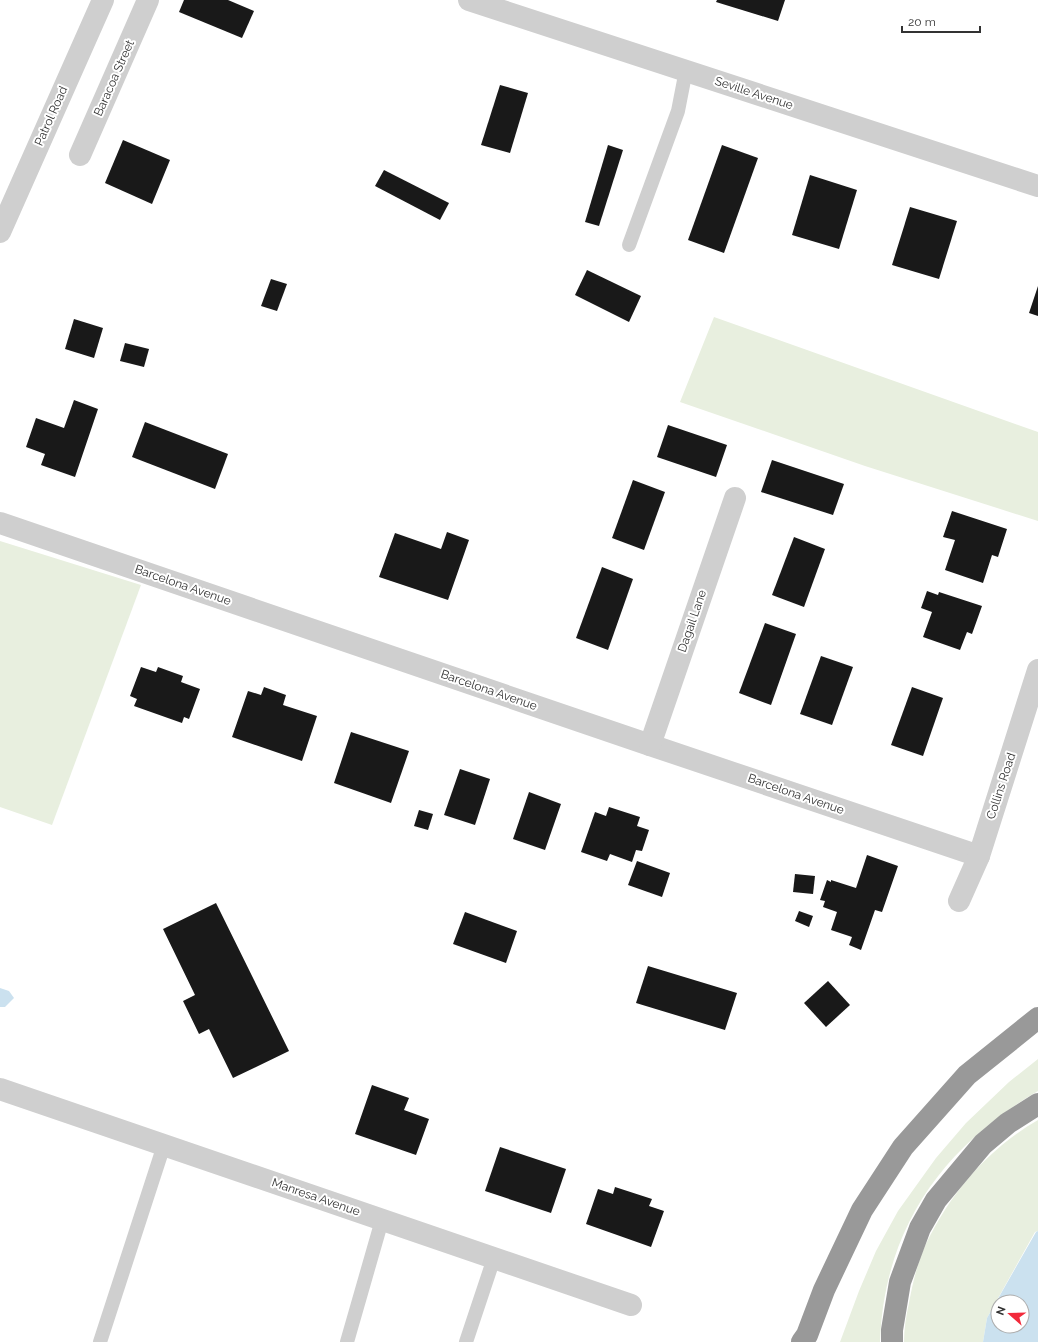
<svg xmlns="http://www.w3.org/2000/svg" width="1038" height="1342" viewBox="0 0 1038 1342" font-family="Raleway,sans-serif">
  <rect width="100%" height="100%" fill="#fff"/>
  <g fill="#e8efdf">
    <path d="M714 317 1038 432V521L865 466 680 402Z"/>
    <path d="M0 541 141 585 52 825 0 807Z"/>
    <path d="M1038 1059V1091C942 1147 884 1229 880 1342H840L859 1291 876 1251 898 1211 936 1158 966 1123 1009 1082Z"/>
    <path d="M1038 1120V1231L1035 1232 987 1318 983 1342H904C904 1329 906 1316 909 1303 912 1286 916 1269 922 1253 946 1198 986 1150 1038 1120Z"/>
  </g>
  <g fill="#cbe1ef" fill-rule="evenodd">
    <path d="M0 988 9 991 14 998 5 1007H0Z"/>
    <path d="M1038 1231V1342H983L987 1318 1036 1232ZM998 1302H1022V1326H998Z"/>
  </g>
  <g fill="#191919">
    <path d="M184 0H228L254 11 242 38 179 12Z"/>
    <path d="M717 0H785L778 21 716 2Z"/>
    <path d="M500 85 528 93 510 153 481 145Z"/>
    <path d="M123 140 170 160 152 204 105 183Z"/>
    <path d="M608 145 623 150 599 226 585 222Z"/>
    <path d="M722 145 758 158 724 253 688 240Z"/>
    <path d="M384 170 449 203 440 220 375 186Z"/>
    <path d="M810 175 857 190 839 249 792 235Z"/>
    <path d="M910 207 957 221 939 279 892 265Z"/>
    <path d="M587 270 641 296 629 322 575 295Z"/>
    <path d="M271 279 287 284 277 311 261 306Z"/>
    <path d="M1038 286V316L1029 313Z"/>
    <path d="M74 319 103 328 94 358 65 349Z"/>
    <path d="M125 343 149 349 144 367 120 361Z"/>
    <path d="M74 400 98 409 75 477 41 465 45 454 26 447 36 418 64 428Z"/>
    <path d="M145 422 228 454 215 489 132 457Z"/>
    <path d="M668 425 727 445 716 477 657 457Z"/>
    <path d="M772 460 844 484 833 515 761 492Z"/>
    <path d="M633 480 665 492 644 550 612 538Z"/>
    <path d="M952 511 1007 529 998 557 992 555 983 583 945 570 955 540 943 537Z"/>
    <path d="M447 532 469 540 448 600 379 577 395 533 441 549Z"/>
    <path d="M794 537 825 549 804 607 772 595Z"/>
    <path d="M602 567 633 579 608 650 576 638Z"/>
    <path d="M927 591 938 595 939 592 982 606 972 634 967 632 960 650 923 637 932 612 921 608Z"/>
    <path d="M765 623 796 634 771 705 739 693Z"/>
    <path d="M821 656 853 667 832 725 800 714Z"/>
    <path d="M141 667 156 672 158 667 183 676 181 682 200 689 189 719 184 717 182 723 134 706 137 699 130 696Z"/>
    <path d="M264 687 286 695 283 705 317 716 302 761 232 737 248 691 261 695Z"/>
    <path d="M912 687 943 698 923 756 891 745Z"/>
    <path d="M351 732 409 751 391 803 334 783Z"/>
    <path d="M460 769 490 779 475 825 444 815Z"/>
    <path d="M529 792 561 804 545 850 513 839Z"/>
    <path d="M609 807 640 817 637 826 649 830 642 851 636 850 632 862 610 854 607 861 581 852 595 812 606 816Z"/>
    <path d="M419 810 433 814 428 830 414 826Z"/>
    <path d="M867 855 898 866 882 912 875 910 861 950 849 945 852 937 831 930 837 912 823 907 825 901 820 900 827 880 831 882V880L856 888Z"/>
    <path d="M637 861 670 873 662 897 628 885Z"/>
    <path d="M795 874 815 876 813 894 793 892Z"/>
    <path d="M216 903 289 1051 233 1078 209 1029 199 1034 183 1001 195 995 163 929Z"/>
    <path d="M799 911 813 916 809 927 795 921Z"/>
    <path d="M465 912 517 931 506 963 453 944Z"/>
    <path d="M648 966 737 993 725 1030 636 1003Z"/>
    <path d="M828 981 850 1005 826 1027 804 1003Z"/>
    <path d="M372 1085 409 1098 404 1110 429 1119 416 1155 355 1134Z"/>
    <path d="M500 1147 566 1169 551 1213 485 1191Z"/>
    <path d="M615 1187 652 1199 649 1206 664 1211 651 1247 586 1224 598 1189 613 1194Z"/>
  </g>
  <g fill="none" stroke-linecap="round" stroke-linejoin="round">
    <g stroke="#cfcfcf" stroke-width="14">
      <path d="M629 245 678 111 686 70"/>
      <path d="M100 1342 164 1145"/>
      <path d="M347 1342 382 1220"/>
      <path d="M466 1342 494 1258"/>
    </g>
    <g stroke="#cfcfcf" stroke-width="22">
      <path d="M469 0 1038 186"/>
      <path d="M80 155 148 0"/>
      <path d="M0 232 103 0"/>
      <path d="M0 523 650 745 979 856"/>
      <path d="M650 745 735 498"/>
      <path d="M959 901 979 856 1038 670"/>
      <path d="M0 1089 631 1305"/>
    </g>
    <g stroke="#999" stroke-width="22">
      <path d="M802 1342 807 1335 824 1290 862 1210 903 1147 967 1075 1038 1018"/>
      <path d="M892 1342V1330L900 1282 920 1228 936 1200 983 1144 1008 1123 1038 1104"/>
    </g>
  </g>
  <g text-anchor="middle" dominant-baseline="central" stroke-width="4" stroke-linejoin="round" paint-order="stroke">
    <g font-size="12" fill="#323232" stroke="#fff">
      <text transform="translate(114 78) rotate(-66)">Baracoa Street</text>
      <text transform="translate(754 93) rotate(18)">Seville Avenue</text>
      <text transform="translate(51 116) rotate(-66)">Patrol Road</text>
      <text transform="translate(183 585) rotate(19)">Barcelona Avenue</text>
      <text transform="translate(692 621) rotate(-71)">Dagail Lane</text>
      <text transform="translate(489 690) rotate(19)">Barcelona Avenue</text>
      <text transform="translate(1001 786) rotate(-72)">Collins Road</text>
      <text transform="translate(796 794) rotate(19)">Barcelona Avenue</text>
      <text transform="translate(316 1197) rotate(19)">Manresa Avenue</text>
    </g>
  </g>
  <g transform="translate(1010 1314) rotate(290)"><circle r="19" fill="#ffffff" stroke="#adadad"/>
  <path d="M0-3L7 15L0 10L-7 15Z" fill="#f22a3b"/>
  <text y="-6" font-size="11" font-weight="bold" text-anchor="middle" fill="#323232">N</text>
  </g>
  <path d="M902 26v6h78v-6" fill="none" stroke="#323232" stroke-width="2"/>
  <text x="908" y="26" font-size="12" fill="#323232" stroke="#ffffff" stroke-width="3" paint-order="stroke">20 m</text>
</svg>
